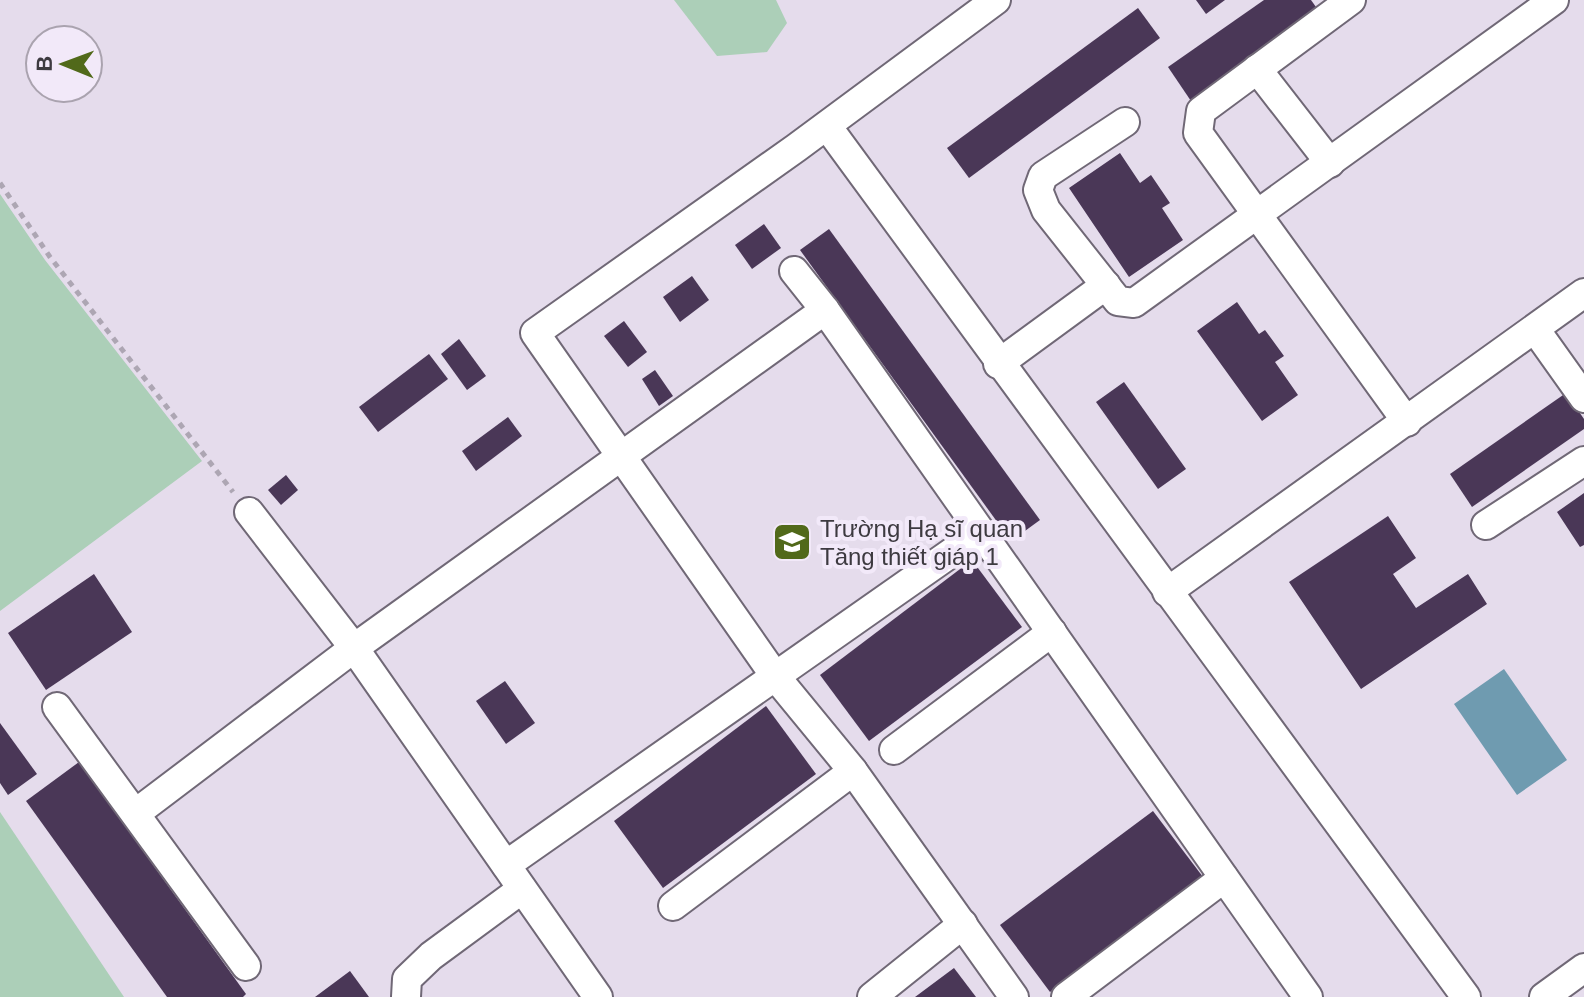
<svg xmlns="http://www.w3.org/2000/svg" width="1584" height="997" viewBox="0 0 1584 997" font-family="Arial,sans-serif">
  <rect width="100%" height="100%" fill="#e5dcec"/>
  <g fill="#accfb8">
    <path d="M674 0H776L787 23 767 52 717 56Z"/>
    <path d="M0 194 45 260 202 461 0 611Z"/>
    <path d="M0 812 124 997H0Z"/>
  </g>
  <path fill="#6f9bb0" d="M1504 669 1567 760 1517 795 1454 704Z"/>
  <g fill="#4a3757">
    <path d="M1196 0H1225L1206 14Z"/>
    <path d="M1264 0H1311L1321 14 1193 104 1168 67Z"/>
    <path d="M1138 8 1160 38 969 178 947 148Z"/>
    <path d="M1120 153 1140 183 1151 175 1170 203 1162 208 1183 240 1129 277 1069 188Z"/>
    <path d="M764 224 781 248 752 269 735 245Z"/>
    <path d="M829 229 1040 520 1011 541 800 250Z"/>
    <path d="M692 276 709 300 680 322 663 297Z"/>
    <path d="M1237 302 1259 334 1265 330 1284 356 1275 362 1298 395 1262 421 1197 331Z"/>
    <path d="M624 321 647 352 628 367 604 336Z"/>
    <path d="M459 339 486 376 467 390 441 354Z"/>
    <path d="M429 354 448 379 378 432 359 407Z"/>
    <path d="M655 370 673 396 659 406 642 379Z"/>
    <path d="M1124 382 1186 469 1158 489 1096 402Z"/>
    <path d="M1566 393 1584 419V429L1472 507 1450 474Z"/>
    <path d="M508 417 522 436 476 471 462 451Z"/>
    <path d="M286 475 298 490 281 505 268 490Z"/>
    <path d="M1584 493V545L1580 547 1557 512Z"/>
    <path d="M1388 516 1416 558 1393 574 1416 608 1468 574 1487 604 1361 689 1289 582Z"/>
    <path d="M972 560 1022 627 869 741 820 675Z"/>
    <path d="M94 574 132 632 46 690 8 633Z"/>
    <path d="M505 681 535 723 506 744 476 701Z"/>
    <path d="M766 706 816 774 663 888 614 821Z"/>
    <path d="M0 723 37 774 8 795 0 783Z"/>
    <path d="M79 762 246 994 243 997H167L26 801Z"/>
    <path d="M1153 811 1203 877 1050 992 1000 925Z"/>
    <path d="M954 968 976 997H915Z"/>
    <path d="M350 971 369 997H315Z"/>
  </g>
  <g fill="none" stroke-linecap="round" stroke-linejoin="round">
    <g stroke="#706876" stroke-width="32">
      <g id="minor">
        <path d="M996 0 796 148 535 333 775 676 853 771 1014 997"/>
        <path d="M1351 0 1201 111 1198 133 1407 422"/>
        <path d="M1257 69 1330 163"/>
        <path d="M1125 122 1043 176 1038 190 1046 210 1118 301 1134 303 1554 0"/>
        <path d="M827 126 1466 997"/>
        <path d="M794 271 825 310 1308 997"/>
        <path d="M1535 329 1584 398"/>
        <path d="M998 364 1106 285"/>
        <path d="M249 512 354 648 598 997"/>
        <path d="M1486 525 1584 461"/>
        <path d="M1167 592 1584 293"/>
        <path d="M57 707 246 966"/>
        <path d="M894 750 1052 632"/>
        <path d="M136 813 354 648 825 310"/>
        <path d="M506 865 981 532"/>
        <path d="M673 906 853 771"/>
        <path d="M406 997 407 979 431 956 522 889"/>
        <path d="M872 997 963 924"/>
        <path d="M1066 997 1224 878"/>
        <path d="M1544 997 1584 968"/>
      </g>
    </g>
    <path stroke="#ada6b3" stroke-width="5" stroke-dasharray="6 6" stroke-linecap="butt" d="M0 183 50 257 233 492"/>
    <use href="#minor" stroke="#fff" stroke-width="28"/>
  </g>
  <defs>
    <g id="school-square" transform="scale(2)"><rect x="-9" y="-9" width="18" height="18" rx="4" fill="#51691a" stroke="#f2e9f9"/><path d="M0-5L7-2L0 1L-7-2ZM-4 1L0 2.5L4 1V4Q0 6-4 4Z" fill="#fff"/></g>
  </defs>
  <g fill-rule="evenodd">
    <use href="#school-square" x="792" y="542"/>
  </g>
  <g text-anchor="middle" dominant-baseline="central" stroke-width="8" stroke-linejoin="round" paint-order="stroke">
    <g font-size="24" fill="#3d3a40" stroke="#f2e9f9" text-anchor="start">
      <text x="820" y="528">Trường Hạ sĩ quan<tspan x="820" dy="28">Tăng thiết giáp 1</tspan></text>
    </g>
  </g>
  <g transform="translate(64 64) rotate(271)"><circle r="38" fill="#f2e9f9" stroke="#aaa3af" stroke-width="2"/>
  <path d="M0-6L14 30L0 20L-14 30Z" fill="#51691a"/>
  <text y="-12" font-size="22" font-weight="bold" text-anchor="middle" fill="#3d3a40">B</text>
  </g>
</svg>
